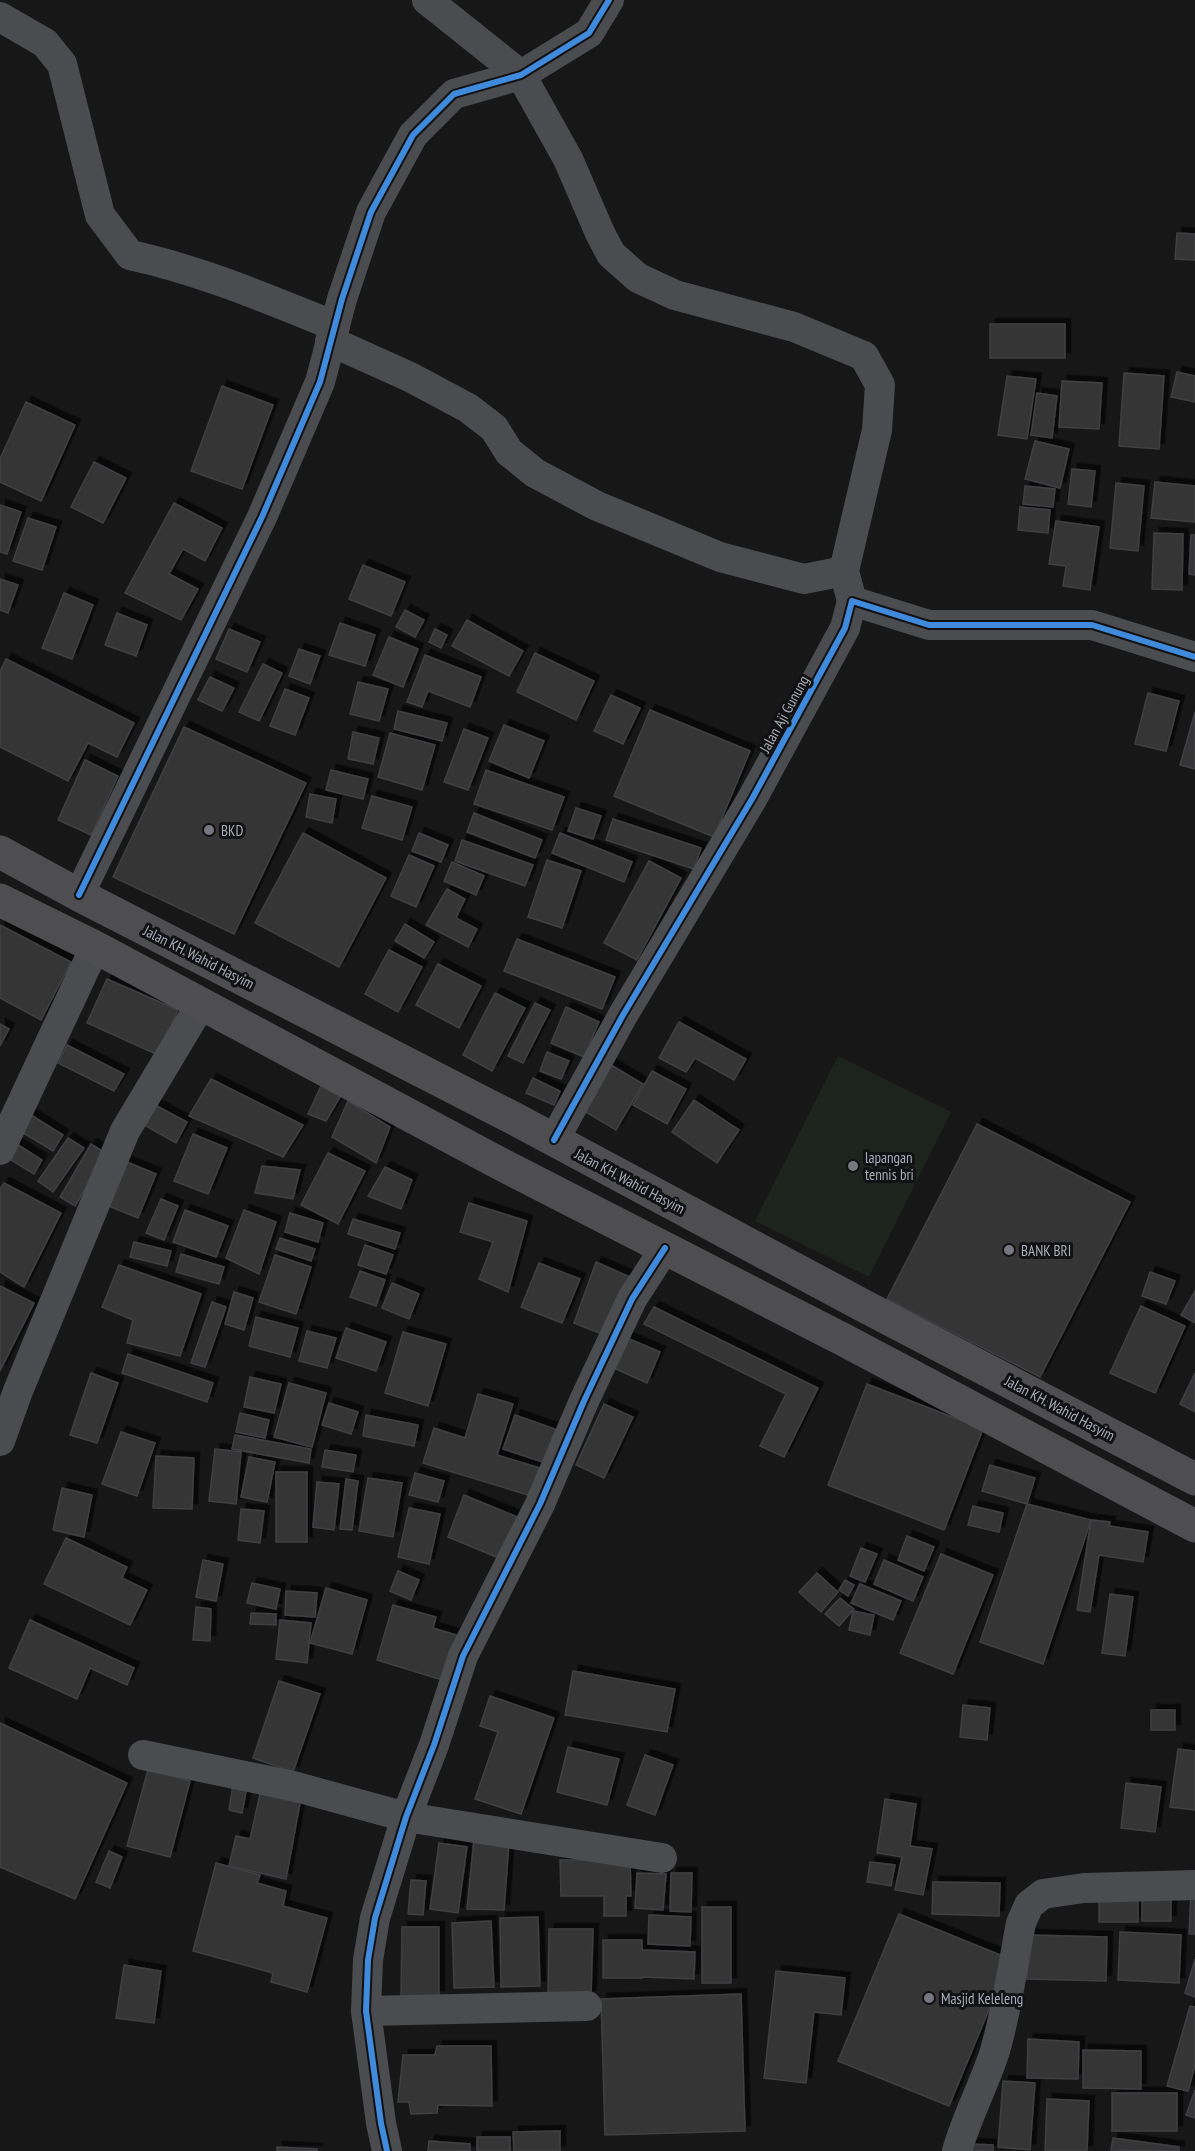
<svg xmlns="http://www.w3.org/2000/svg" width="1195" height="2151" viewBox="0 0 1195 2151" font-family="'PT Sans Narrow',sans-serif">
  <defs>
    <filter id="shadow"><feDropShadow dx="5.5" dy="-5.5" stdDeviation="0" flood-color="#0009"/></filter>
  </defs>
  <rect width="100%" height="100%" fill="#171717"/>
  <path fill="#1d241e" d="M838 1056 951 1112 869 1277 755 1221Z"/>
  <g fill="#353536" stroke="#3f4043" stroke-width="1.5" filter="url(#shadow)">
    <path d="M1177 233 1195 234V260L1175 259Z"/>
    <rect x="990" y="324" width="75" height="34"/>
    <path d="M1177 372 1195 376V402L1171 397Z"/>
    <path d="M1124 373 1164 376 1159 449 1119 446Z"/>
    <path d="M1007 376 1036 379 1027 439 998 435Z"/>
    <path d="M1062 381 1102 383 1099 429 1059 427Z"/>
    <path d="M222 386 273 405 242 489 191 471Z"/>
    <path d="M1037 393 1057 396 1052 438 1031 435Z"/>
    <path d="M26 402 75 425 41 501 0 482V459Z"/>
    <path d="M1035 441 1069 449 1060 488 1025 479Z"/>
    <path d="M94 462 126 478 103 523 71 507Z"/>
    <path d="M1072 469 1095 471 1091 507 1068 504Z"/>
    <path d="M1155 482 1195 486V522L1151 518Z"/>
    <path d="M1116 483 1144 486 1138 551 1110 548Z"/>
    <path d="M1025 486 1055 489 1053 507 1023 504Z"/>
    <path d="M174 503 222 528 205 561 183 549 169 574 198 589 181 620 125 593Z"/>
    <path d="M0 505 21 512 7 554 0 552Z"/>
    <path d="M1020 507 1050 510 1048 533 1018 530Z"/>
    <path d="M28 518 56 527 42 570 13 561Z"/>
    <path d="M1056 521 1099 527 1090 590 1063 586 1066 566 1049 564Z"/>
    <path d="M1154 533 1183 534 1182 590 1152 589Z"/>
    <path d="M1191 535H1195V575L1189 574Z"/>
    <path d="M363 565 405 582 391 616 349 599Z"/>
    <path d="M0 579 18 585 8 613 0 610Z"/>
    <path d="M64 593 93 605 72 659 42 648Z"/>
    <path d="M405 610 424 620 415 637 396 627Z"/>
    <path d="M117 613 147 625 136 656 105 645Z"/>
    <path d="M467 620 523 651 509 676 452 646Z"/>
    <path d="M340 623 375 635 365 666 329 655Z"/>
    <path d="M229 629 260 642 247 672 216 659Z"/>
    <path d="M435 629 447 635 441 648 429 642Z"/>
    <path d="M389 637 418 649 403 687 373 675Z"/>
    <path d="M299 649 320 656 310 684 289 676Z"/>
    <path d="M535 653 594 681 576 720 517 692Z"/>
    <path d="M425 655 481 677 470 707 428 691 422 707 407 702Z"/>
    <path d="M6 659 134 723 117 757 88 743 68 781 0 747V672Z"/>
    <path d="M263 664 282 673 259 721 239 712Z"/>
    <path d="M210 677 234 688 222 711 198 700Z"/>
    <path d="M358 682 388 689 379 721 350 714Z"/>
    <path d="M285 689 309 698 295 735 270 726Z"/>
    <path d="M1148 693 1179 701 1166 751 1135 744Z"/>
    <path d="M611 695 640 708 623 744 594 731Z"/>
    <path d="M650 710 750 751 714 837 614 796Z"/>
    <path d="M398 711 447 723 442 741 394 729Z"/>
    <path d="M1195 712V769L1180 765Z"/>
    <path d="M504 725 544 741 529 778 489 761Z"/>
    <path d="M184 727 306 783 234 934 113 877Z"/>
    <path d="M464 729 488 738 468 790 444 782Z"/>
    <path d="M353 732 379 738 373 764 348 759Z"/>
    <path d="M390 733 435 745 422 790 378 777Z"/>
    <path d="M85 760 118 776 91 835 58 820Z"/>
    <path d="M331 770 368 779 363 799 326 790Z"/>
    <path d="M486 770 564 797 552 830 474 804Z"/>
    <path d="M310 794 336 799 332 823 306 817Z"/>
    <path d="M372 796 412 807 402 840 362 828Z"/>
    <path d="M576 808 601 816 593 839 568 831Z"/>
    <path d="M474 813 542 840 535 858 467 832Z"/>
    <path d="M613 819 701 848 694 869 606 840Z"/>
    <path d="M303 833 386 878 339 967 255 923Z"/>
    <path d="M419 833 448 845 441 862 412 851Z"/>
    <path d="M560 833 632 862 624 882 552 853Z"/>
    <path d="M462 840 533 865 525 886 455 861Z"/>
    <path d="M409 855 434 866 416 907 391 896Z"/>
    <path d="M547 860 581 871 562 928 528 917Z"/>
    <path d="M649 861 681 878 637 960 604 943Z"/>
    <path d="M452 862 484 876 476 895 444 881Z"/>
    <path d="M447 889 465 899 456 918 477 929 468 947 426 925Z"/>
    <path d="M405 924 434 942 424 958 395 941Z"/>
    <path d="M0 925 71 962 41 1020 0 998Z"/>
    <path d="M517 939 615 977 602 1009 504 971Z"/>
    <path d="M389 950 422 967 398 1012 365 994Z"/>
    <path d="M438 964 481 986 459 1028 416 1005Z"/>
    <path d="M107 979 178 1010 158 1055 87 1023Z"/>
    <path d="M495 993 525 1008 492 1071 463 1055Z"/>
    <path d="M535 1003 550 1010 523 1063 508 1056Z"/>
    <path d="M566 1007 599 1022 584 1057 551 1043Z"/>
    <path d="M679 1022 746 1059 734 1080 695 1058 686 1072 659 1058Z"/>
    <path d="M0 1024 9 1029 0 1046Z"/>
    <path d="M67 1045 124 1074 114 1091 58 1063Z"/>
    <path d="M547 1052 569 1061 561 1079 540 1071Z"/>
    <path d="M606 1062 643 1084 616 1130 579 1108Z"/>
    <path d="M652 1071 686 1089 667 1124 633 1105Z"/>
    <path d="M533 1078 560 1091 554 1105 526 1093Z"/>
    <path d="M211 1079 303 1125 283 1157 189 1116Z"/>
    <path d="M322 1084 340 1097 326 1121 308 1114Z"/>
    <path d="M694 1100 739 1130 717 1163 672 1132Z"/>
    <path d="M348 1101 390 1127 376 1163 332 1137Z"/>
    <path d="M155 1105 187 1122 176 1143 144 1125Z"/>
    <path d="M31 1115 63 1135 53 1151 20 1131Z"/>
    <path d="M977 1124 1130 1202 1040 1377 887 1299Z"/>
    <path d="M193 1134 227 1148 208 1194 174 1181Z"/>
    <path d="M68 1138 84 1148 53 1192 38 1181Z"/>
    <path d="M15 1143 42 1160 34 1174 6 1157Z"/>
    <path d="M91 1144 107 1154 75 1206 60 1197Z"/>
    <path d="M328 1153 365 1171 338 1224 301 1205Z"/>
    <path d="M122 1160 156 1174 138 1218 104 1204Z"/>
    <path d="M262 1166 300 1170 293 1199 255 1193Z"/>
    <path d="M385 1167 412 1180 401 1209 368 1196Z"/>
    <path d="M4 1183 61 1213 24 1287 0 1272V1189Z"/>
    <path d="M161 1199 178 1206 164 1240 146 1233Z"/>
    <path d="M469 1203 527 1221 508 1292 479 1279 493 1242 460 1232Z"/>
    <path d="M185 1210 228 1226 216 1257 173 1242Z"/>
    <path d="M244 1210 276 1222 259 1274 226 1258Z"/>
    <path d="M290 1213 323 1223 318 1242 285 1232Z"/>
    <path d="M353 1219 400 1233 395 1249 348 1234Z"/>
    <path d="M280 1238 315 1249 311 1261 276 1249Z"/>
    <path d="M134 1242 171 1251 167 1266 130 1257Z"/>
    <path d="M365 1245 393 1255 386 1274 358 1265Z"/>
    <path d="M181 1254 224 1267 219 1284 176 1272Z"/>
    <path d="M275 1255 311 1267 296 1314 259 1302Z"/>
    <path d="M596 1262 632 1278 607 1336 574 1323Z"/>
    <path d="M539 1263 580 1279 562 1323 521 1307Z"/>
    <path d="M119 1265 201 1294 180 1356 127 1343 133 1320 102 1307Z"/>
    <path d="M360 1271 385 1280 376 1306 350 1297Z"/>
    <path d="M1150 1272 1175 1281 1166 1304 1142 1296Z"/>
    <path d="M392 1283 419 1294 409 1319 382 1308Z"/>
    <path d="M0 1286 34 1303 0 1371Z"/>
    <path d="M1195 1291V1323L1181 1315Z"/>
    <path d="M234 1292 253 1298 244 1330 225 1324Z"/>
    <path d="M212 1302 226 1307 205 1367 191 1363Z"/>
    <path d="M1141 1306 1185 1326 1155 1393 1110 1373Z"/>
    <path d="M654 1307 818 1388 784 1457 760 1446 786 1394 644 1324Z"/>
    <path d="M256 1317 298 1328 290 1357 249 1346Z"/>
    <path d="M346 1328 386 1342 376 1371 336 1358Z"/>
    <path d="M307 1331 336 1338 327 1368 299 1361Z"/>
    <path d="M403 1332 446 1344 428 1406 385 1393Z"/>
    <path d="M627 1338 660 1352 647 1383 614 1368Z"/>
    <path d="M128 1354 213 1383 207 1402 122 1373Z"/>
    <path d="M91 1373 118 1383 97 1443 70 1435Z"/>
    <path d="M1195 1373V1412L1180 1404Z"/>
    <path d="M250 1377 281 1384 274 1413 244 1407Z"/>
    <path d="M289 1383 326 1393 312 1447 274 1437Z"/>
    <path d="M867 1384 983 1429 944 1530 828 1485Z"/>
    <path d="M478 1394 513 1404 497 1455 550 1471 541 1499 423 1463 434 1428 465 1438Z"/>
    <path d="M329 1403 358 1412 351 1434 322 1425Z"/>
    <path d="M604 1404 633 1417 604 1478 576 1465Z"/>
    <path d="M240 1413 269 1420 265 1438 236 1432Z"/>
    <path d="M366 1415 418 1425 414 1446 363 1436Z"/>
    <path d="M515 1415 563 1432 552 1465 503 1449Z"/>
    <path d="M121 1432 155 1443 137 1496 102 1484Z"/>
    <path d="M235 1435 311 1449 309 1463 232 1449Z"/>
    <path d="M215 1449 241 1452 236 1504 209 1501Z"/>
    <path d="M325 1450 356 1455 353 1472 322 1467Z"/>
    <path d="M156 1456 194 1458 192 1509 153 1508Z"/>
    <path d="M249 1457 275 1462 267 1502 241 1497Z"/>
    <path d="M990 1465 1035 1478 1027 1504 982 1491Z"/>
    <rect x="276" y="1472" width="31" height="70"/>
    <path d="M415 1473 444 1481 438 1502 409 1495Z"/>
    <path d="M368 1478 402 1483 393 1537 359 1531Z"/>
    <path d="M346 1479 358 1481 352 1530 340 1529Z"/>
    <path d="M317 1482 339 1484 334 1530 313 1527Z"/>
    <path d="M62 1488 92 1495 84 1537 53 1530Z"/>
    <path d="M464 1495 527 1521 511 1563 448 1537Z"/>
    <path d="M1027 1504 1091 1520 1043 1664 980 1642Z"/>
    <path d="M973 1506 1003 1513 999 1532 968 1525Z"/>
    <path d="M409 1508 440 1514 429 1564 398 1557Z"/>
    <path d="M241 1509 264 1511 260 1543 238 1540Z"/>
    <path d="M1091 1520 1110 1522 1109 1526 1148 1532 1143 1562 1099 1555 1090 1612 1077 1610Z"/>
    <path d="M907 1536 934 1547 924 1571 898 1560Z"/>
    <path d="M66 1538 127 1567 122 1578 147 1590 130 1625 44 1584Z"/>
    <path d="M861 1548 877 1554 865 1582 850 1576Z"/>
    <path d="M941 1554 993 1575 953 1674 900 1653Z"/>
    <path d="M203 1560 223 1564 216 1601 196 1597Z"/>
    <path d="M884 1560 923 1577 913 1601 874 1584Z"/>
    <path d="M398 1571 419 1580 411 1600 390 1591Z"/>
    <path d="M817 1573 838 1592 821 1612 799 1592Z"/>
    <path d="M845 1580 854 1585 848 1596 839 1590Z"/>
    <path d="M252 1583 280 1589 276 1609 247 1603Z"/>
    <path d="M860 1584 901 1601 893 1620 851 1603Z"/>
    <path d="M326 1588 367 1600 352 1654 310 1643Z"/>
    <path d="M286 1591 317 1593 315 1617 285 1615Z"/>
    <path d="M1110 1594 1133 1597 1125 1656 1102 1653Z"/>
    <path d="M840 1598 854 1609 839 1626 825 1614Z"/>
    <path d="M393 1605 436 1617 433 1628 463 1637 449 1682 377 1660Z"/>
    <path d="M196 1607 211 1609 210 1641 193 1640Z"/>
    <path d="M853 1611 874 1615 870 1635 849 1630Z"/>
    <path d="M251 1613 276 1614V1625L250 1624Z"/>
    <path d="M30 1620 134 1668 127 1685 90 1668 77 1699 9 1668Z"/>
    <path d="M280 1620 311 1623 307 1663 276 1659Z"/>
    <path d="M573 1671 675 1689 667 1732 565 1715Z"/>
    <path d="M279 1681 320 1694 293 1772 253 1758Z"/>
    <path d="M490 1696 554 1718 521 1814 475 1799 498 1732 480 1726Z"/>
    <path d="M963 1705 990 1708 987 1740 960 1737Z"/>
    <rect x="1151" y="1710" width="24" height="20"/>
    <path d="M0 1723 127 1783 75 1899 0 1867Z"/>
    <path d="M568 1747 619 1759 607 1805 557 1792Z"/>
    <path d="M1178 1749 1195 1751V1810L1170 1807Z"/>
    <path d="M645 1755 673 1765 655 1815 627 1805Z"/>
    <path d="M148 1770 190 1781 170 1857 127 1846Z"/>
    <path d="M234 1778 248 1781 242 1813 229 1810Z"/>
    <path d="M1126 1783 1161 1787 1155 1832 1121 1828Z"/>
    <path d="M260 1794 300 1803 286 1879 229 1866 236 1836 250 1839Z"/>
    <path d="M885 1799 916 1804 910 1846 932 1849 923 1895 895 1890 902 1857 877 1853Z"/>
    <path d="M474 1839 509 1842 504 1910 467 1909Z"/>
    <path d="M439 1843 467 1847 458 1913 430 1909Z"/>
    <path d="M109 1851 122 1857 110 1888 96 1882Z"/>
    <path d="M560 1860H630L631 1896H626V1916H604V1896H561Z"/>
    <path d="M870 1862 895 1865 891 1886 867 1882Z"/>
    <path d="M216 1863 260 1875 257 1883 286 1891 283 1906 327 1918 307 1992 271 1982 273 1973 193 1951Z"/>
    <path d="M637 1873 666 1874 663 1910 635 1908Z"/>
    <path d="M671 1873H692L691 1912 670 1911Z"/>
    <path d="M411 1880 426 1881 423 1915 408 1914Z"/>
    <path d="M933 1882 1000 1883 999 1916 932 1914Z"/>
    <rect x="1099" y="1890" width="39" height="32"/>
    <rect x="1142" y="1891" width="29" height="30"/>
    <path d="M1191 1891H1195V1934H1189Z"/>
    <rect x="702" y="1907" width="29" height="76"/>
    <path d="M899 1914 1010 1959 949 2106 838 2061Z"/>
    <path d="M649 1915 691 1917 690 1946 648 1944Z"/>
    <path d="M538 1917 540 1986 501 1987 500 1918Z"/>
    <path d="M491 1921 494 1987 454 1988 452 1923Z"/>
    <path d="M402 1927H439V1996H401Z"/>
    <path d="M549 1929H593L591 1996 548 1995Z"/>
    <path d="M1120 1932 1181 1935 1179 1983 1118 1980Z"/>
    <path d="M1029 1935 1107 1937 1106 1981 1027 1979Z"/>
    <path d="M603 1940H642V1950L695 1952 694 1979 642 1977V1978H603Z"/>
    <path d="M1195 1959V1997L1185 1993Z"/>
    <path d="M124 1965 161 1971 154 2023 116 2018Z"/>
    <path d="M776 1971 845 1978 841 2015 814 2012 806 2083 764 2078Z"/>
    <path d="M741 1994 745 2131 605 2135 601 1999Z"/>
    <path d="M1190 2006 1195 2007V2065L1188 2091 1167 2086Z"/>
    <path d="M1028 2039 1079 2042 1078 2079 1027 2078Z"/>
    <path d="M437 2046H491L492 2106 438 2105 437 2113 411 2114 409 2102H398L403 2055H435Z"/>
    <path d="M1083 2050 1141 2051V2089L1083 2088Z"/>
    <path d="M1003 2081 1035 2083 1030 2150 998 2147Z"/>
    <path d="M1195 2090V2118L1186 2115Z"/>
    <rect x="1112" y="2093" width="65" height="38"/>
    <path d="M1047 2099 1089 2101 1087 2151H1045Z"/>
    <path d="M560 2131V2151H514L513 2132Z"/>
    <rect x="477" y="2137" width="33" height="14"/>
    <path d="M1113 2138 1179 2147V2151L1111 2150Z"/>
    <path d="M429 2141 470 2144V2151H428Z"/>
    <path d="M969 2144 993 2145V2151H968Z"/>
    <path d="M277 2147 317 2149V2151H277Z"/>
  </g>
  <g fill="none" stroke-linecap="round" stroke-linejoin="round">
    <g stroke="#4b4c50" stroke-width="30">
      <path d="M427 0 521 75 568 159 600 233 611 254 638 278 675 295 794 327 864 356 880 385 877 430 844 571 852 601"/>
      <path d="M0 17 45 43 62 64 100 215 130 255C200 270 268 299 335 326"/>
      <path d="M330 341 410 377 468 408 494 428 509 452 535 473 597 506 720 557 804 579 844 571"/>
      <path d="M79 895 262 517 320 382 342 299 371 212 413 135 454 94 521 75 589 33 609 0"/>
      <path d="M554 1140 623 1015 752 799 845 628 852 601 929 625H1092L1195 657"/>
      <path d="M0 1150 95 947"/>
      <path d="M0 1441 18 1391 125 1131 201 1004"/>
      <path d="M143 1755 293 1786 406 1817 662 1858"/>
      <path d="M366 2011 587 2006"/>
      <path d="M387 2151 381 2123 366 2011 368 1960 375 1918 406 1817 434 1745 463 1656 540 1504 584 1401 632 1299 665 1248"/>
      <path d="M957 2151C967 2116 984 2085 995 2051 1007 2009 1013 1965 1021 1923L1029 1905 1043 1894 1084 1888 1195 1885"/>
    </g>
    <g stroke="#4e4e51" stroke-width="33">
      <path d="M0 852 79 895 515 1119 864 1306 1195 1479"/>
      <path d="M0 900 95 947 495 1161 844 1340 1195 1526"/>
    </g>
    <g stroke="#111113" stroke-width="10">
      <g id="cycleway">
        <path d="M79 895 262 517 320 382 342 299 371 212 413 135 454 94 521 75 589 33 609 0"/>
        <path d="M554 1140 623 1015 752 799 845 628 852 601 929 625H1092L1195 657"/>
        <path d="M387 2151 381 2123 366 2011 368 1960 375 1918 406 1817 434 1745 463 1656 540 1504 584 1401 632 1299 665 1248"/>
      </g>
    </g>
    <use href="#cycleway" stroke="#408adc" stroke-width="6"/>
  </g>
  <g fill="#757880" stroke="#111113" stroke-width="2">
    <circle cx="209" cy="830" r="6"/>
    <circle cx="853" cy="1166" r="6"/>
    <circle cx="1009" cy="1250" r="6"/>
    <circle cx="929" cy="1998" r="6"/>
  </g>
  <g text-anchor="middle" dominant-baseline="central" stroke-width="6" stroke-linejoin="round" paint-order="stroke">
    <g font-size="15" fill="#a8adb8" stroke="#111113">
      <text transform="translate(784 714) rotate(-61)">Jalan Aji Gunung</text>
      <text transform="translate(199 957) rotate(27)">Jalan KH. Wahid Hasyim</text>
      <text transform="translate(630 1181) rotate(28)">Jalan KH. Wahid Hasyim</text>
      <text transform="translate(1060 1408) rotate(28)">Jalan KH. Wahid Hasyim</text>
    </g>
    <g font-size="15" fill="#a8adb8" stroke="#111113" text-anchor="start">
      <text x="221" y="830">BKD</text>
      <text x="865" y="1157">lapangan<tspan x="865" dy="17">tennis bri</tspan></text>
      <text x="1021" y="1250">BANK BRI</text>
      <text x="941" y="1998">Masjid Keleleng</text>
    </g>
  </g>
</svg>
